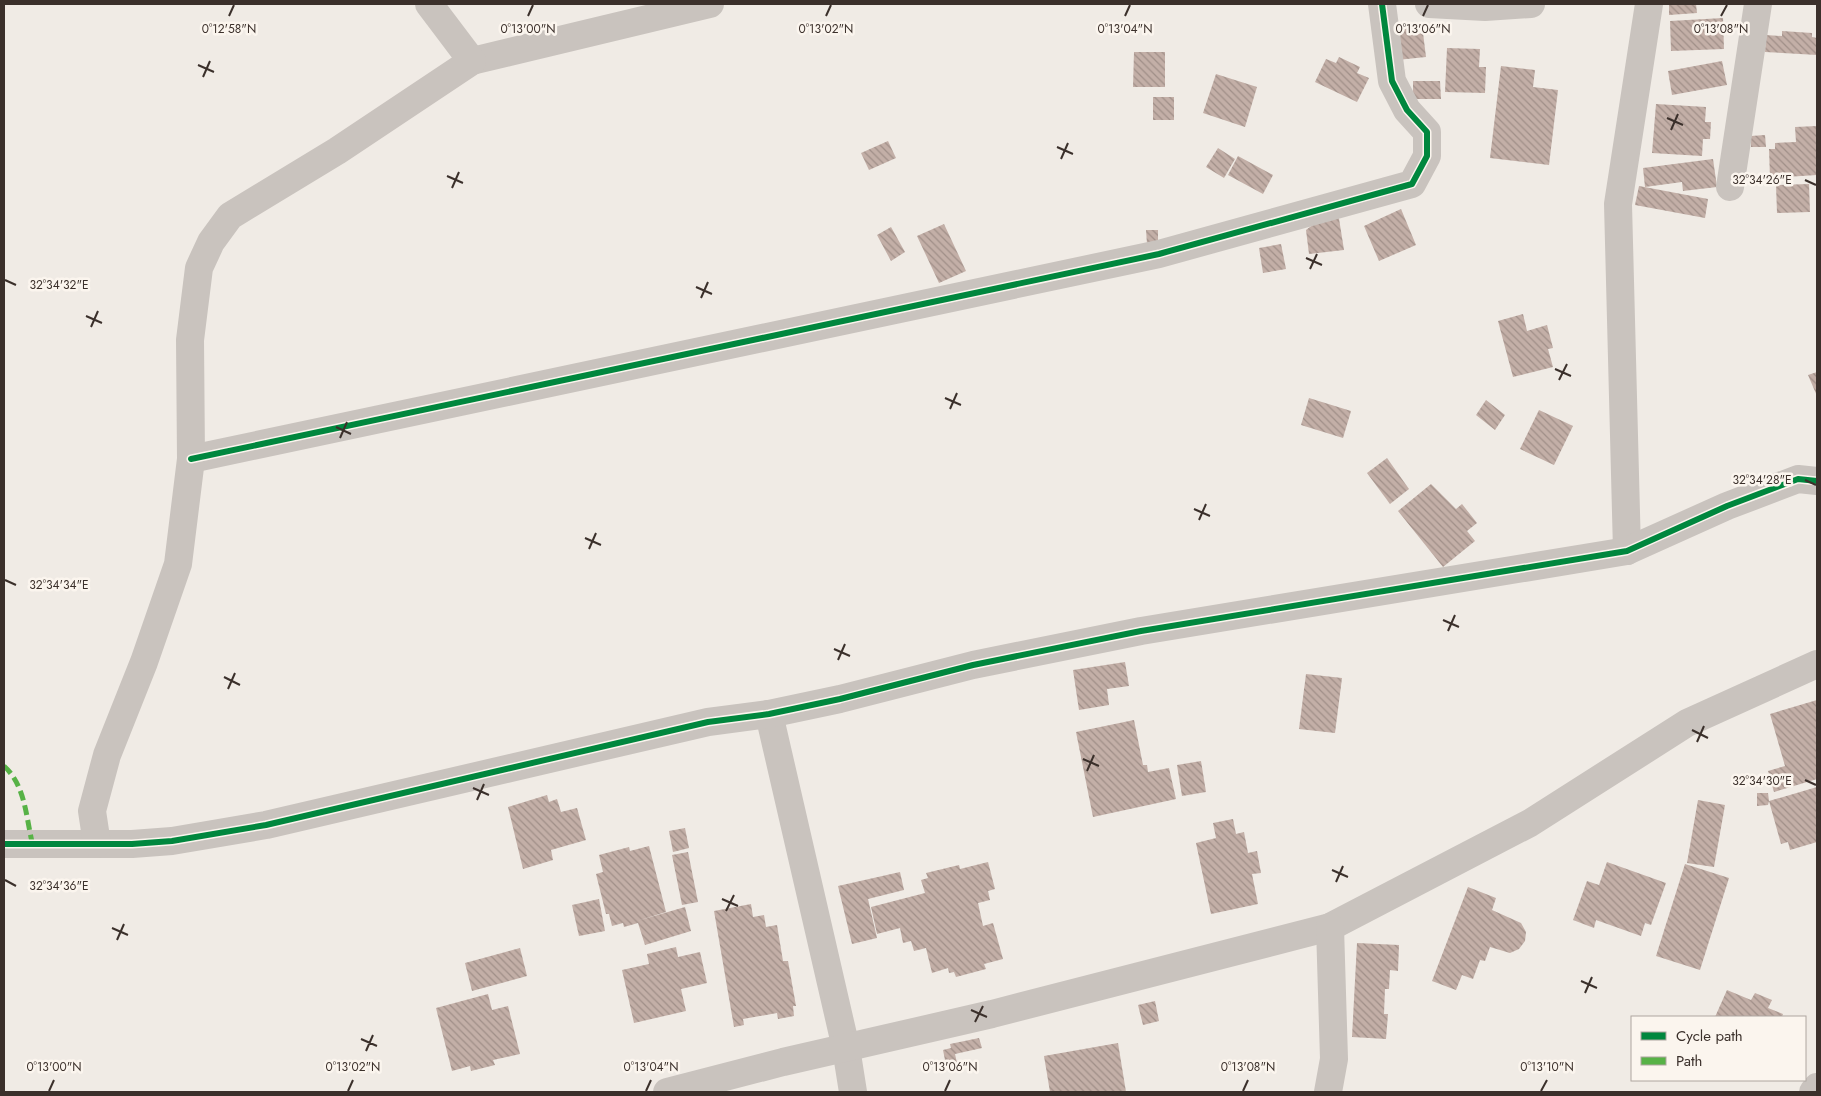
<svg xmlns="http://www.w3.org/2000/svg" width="1821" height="1096" viewBox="0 0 1821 1096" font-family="Jost,sans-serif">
  <defs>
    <pattern id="building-back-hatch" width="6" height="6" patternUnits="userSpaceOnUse" patternTransform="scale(1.25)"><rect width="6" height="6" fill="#c3afa7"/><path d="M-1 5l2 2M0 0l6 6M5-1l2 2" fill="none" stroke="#a08f88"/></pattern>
  </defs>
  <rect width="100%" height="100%" fill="#f0ebe5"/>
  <g fill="url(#building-back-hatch)">
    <path d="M1669 4H1696L1697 13 1669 15Z"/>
    <path d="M1723 18 1724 49 1671 51 1670 21Z"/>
    <path d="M1412 25 1413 35 1423 33 1426 57 1397 60 1393 27Z"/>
    <path d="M1782 31 1812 33V37L1817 38V55L1765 52 1766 35 1782 36Z"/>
    <path d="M1447 48 1480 49 1479 67H1486L1485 93 1445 92Z"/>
    <path d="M1134 52H1165V87H1133Z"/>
    <path d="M1339 57 1360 67 1357 73 1369 78 1357 102 1315 82 1326 59 1336 63Z"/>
    <path d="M1722 61 1727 85 1672 95 1668 71Z"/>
    <path d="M1501 66 1535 70 1533 87 1558 90 1549 165 1490 158Z"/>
    <path d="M1216 74 1257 87 1245 127 1203 113Z"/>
    <path d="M1413 81H1440L1441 99H1413Z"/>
    <rect x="1153" y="97" width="21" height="23"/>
    <path d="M1656 104 1706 107 1705 122H1711L1710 139H1703L1702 156 1652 153Z"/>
    <path d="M1817 126V175L1770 178 1769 149H1775V143L1796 142 1795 127Z"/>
    <path d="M1765 135 1766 147H1751V136Z"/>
    <path d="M888 141 896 158 869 170 861 153Z"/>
    <path d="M1218 148 1235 159 1224 178 1206 167Z"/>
    <path d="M1238 156 1273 175 1263 194 1228 175Z"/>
    <path d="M1713 159 1717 187 1683 191 1682 182 1645 187 1643 168Z"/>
    <path d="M1809 184 1810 212 1777 213 1776 185Z"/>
    <path d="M1639 186 1708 199 1705 218 1635 205Z"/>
    <path d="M1337 206 1344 250 1309 254 1306 230Z"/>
    <path d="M1401 209 1416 245 1379 261 1364 226Z"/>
    <path d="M944 224 966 271 939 283 917 236Z"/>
    <path d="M891 227 905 252 891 261 877 235Z"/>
    <path d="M1146 230H1158V243L1147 244Z"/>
    <path d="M1281 244 1286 269 1263 273 1259 248Z"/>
    <path d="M1523 314 1527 331 1547 325 1553 348 1548 349 1553 367 1513 377 1498 321Z"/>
    <path d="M1817 372V396L1808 375Z"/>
    <path d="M1309 398 1351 411 1343 438 1301 425Z"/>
    <path d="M1486 400 1505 415 1495 430 1476 415Z"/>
    <path d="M1539 410 1573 426 1554 465 1520 449Z"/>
    <path d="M1387 458 1409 489 1390 504 1367 473Z"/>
    <path d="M1431 484 1456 509 1462 504 1477 523 1467 531 1475 541 1443 567 1398 511Z"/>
    <path d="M1125 662 1129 686 1107 689 1109 705 1079 710 1073 670Z"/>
    <path d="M1306 674 1342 678 1335 733 1299 729Z"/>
    <path d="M1817 700V779L1774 792 1768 771 1785 766 1770 714Z"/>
    <path d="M1134 720 1143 765H1147L1148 772 1169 768 1176 799 1093 817 1076 732Z"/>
    <path d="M1201 761 1206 792 1182 796 1177 765Z"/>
    <path d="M1817 787V842L1790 850 1788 842 1781 844 1769 801 1768 805 1757 806V793H1768L1769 801Z"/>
    <path d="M547 795 549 802 557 799 561 812 577 808 586 840 551 850 553 860 523 869 508 807Z"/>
    <path d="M1698 800 1725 805 1714 867 1687 863Z"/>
    <path d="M1233 819 1236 834 1244 832 1248 853 1257 851 1261 873 1252 874 1258 904 1211 914 1196 843 1216 838 1213 823Z"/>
    <path d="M685 828 689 848 673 852 669 831Z"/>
    <path d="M649 846 666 912 637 921 685 907 691 931 645 945 638 923 624 927 623 923 612 926 609 914H606L596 874 603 872 599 855 629 847 630 851Z"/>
    <path d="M688 852 698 902 682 905 672 855Z"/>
    <path d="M988 862 995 889 988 891 990 900 978 903 983 926 993 923 1003 959 984 964 986 969 956 977 954 972 949 973 948 968 932 973 926 948 914 951 911 941 903 943 900 928 877 934 871 907 925 893 921 880 928 878 926 873 959 865 960 869Z"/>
    <path d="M1607 862 1666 883 1651 925 1645 923 1641 936 1596 920 1594 928 1573 920 1587 881 1599 885Z"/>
    <path d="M1685 864 1729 878 1700 970 1656 956Z"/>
    <path d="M900 872 904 890 868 899 877 938 852 944 838 886Z"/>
    <path d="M1468 887 1496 898 1492 910 1521 923 1526 932 1525 941 1519 949 1510 953 1490 947 1485 961 1480 960 1473 979 1462 975 1456 990 1432 981Z"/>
    <path d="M599 899 605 931 579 936 572 905Z"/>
    <path d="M751 904 753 917 764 915 766 927 777 925 783 961H788L796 1006H793L794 1016 778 1019 777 1013 743 1019 744 1025 734 1027 714 911Z"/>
    <path d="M1357 943 1399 945 1398 971 1390 970 1389 989H1385L1384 1014H1388L1386 1039 1352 1037Z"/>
    <path d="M676 947 678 957 700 952 707 983 681 989 686 1011 634 1023 622 970 649 964 647 954Z"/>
    <path d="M520 948 527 976 472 991 465 963Z"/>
    <path d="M1727 990 1751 1000 1755 993 1772 1000 1768 1008 1783 1014 1782 1017H1715Z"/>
    <path d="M488 994 492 1010 508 1006 520 1054 493 1060 495 1065 471 1071 470 1066 452 1071 436 1008Z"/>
    <path d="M1155 1001 1159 1021 1143 1025 1138 1005Z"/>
    <path d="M979 1038 982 1048 955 1054 957 1063 946 1065 943 1050 951 1048 950 1044Z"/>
    <path d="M1118 1043 1126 1092H1050L1044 1056Z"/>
  </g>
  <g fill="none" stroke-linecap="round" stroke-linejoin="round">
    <g stroke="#c9c3be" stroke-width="28">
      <path d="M1429 4 1485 7 1531 4"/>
      <path d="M472 61 710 4"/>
      <path d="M1730 187 1758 4"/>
      <path d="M191 459 1159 254 1412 184 1427 156V132L1407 110 1392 81 1382 4"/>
      <path d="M1627 551 1618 204 1649 4"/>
      <path d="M769 714 846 1048 853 1092"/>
      <path d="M4 844H132L172 841 266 825 708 722 769 714 840 699 973 665 1141 631 1627 551 1727 506 1798 479 1817 481"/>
      <path d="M97 844 92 811 107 755 144 662 178 564 191 459 190 340 199 268 211 242 230 216 337 151 472 61 429 4"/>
      <path d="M667 1092 783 1062 992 1014 1330 927 1530 823 1687 723 1817 664"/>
      <path d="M1328 1092 1334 1059 1330 927"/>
      <path d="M1813 1092 1817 1087"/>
    </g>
    <path stroke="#57b246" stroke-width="5" stroke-dasharray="10 5" stroke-linecap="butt" d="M4 766C25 785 26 816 32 842"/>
    <g stroke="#fbf5ee" stroke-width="9">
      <g id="cycleway">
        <path d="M191 459 1159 254 1412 184 1427 156V132L1407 110 1392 81 1382 4"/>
        <path d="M4 844H132L172 841 266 825 708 722 769 714 840 699 973 665 1141 631 1627 551 1727 506 1798 479 1817 481"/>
      </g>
    </g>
    <use href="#cycleway" stroke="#00873e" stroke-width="6"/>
  </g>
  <path fill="none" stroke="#3b302b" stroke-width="2" d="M229 16 234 5M528 16 533 5M826 16 831 5M1125 16 1130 5M1423 16 1428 5M1721 16 1727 5M198 65 214 72M203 77 210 61M1667 118 1683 125M1671 130 1678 114M1057 147 1073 154M1061 159 1068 143M447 176 463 183M1805 180 1816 185M452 188 459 172M1306 258 1322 265M1310 269 1317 254M5 280 16 285M696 287 712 294M701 298 708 282M86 316 102 323M91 327 98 311M1555 369 1571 376M1559 380 1567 364M945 398 961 405M950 409 957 393M336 427 351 434M340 438 347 422M1805 480 1816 485M1194 509 1210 516M1199 520 1206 504M585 538 601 545M589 549 596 533M5 580 16 585M1443 620 1459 627M1448 631 1455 615M834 649 850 656M838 660 845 644M224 677 240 685M228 689 235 673M1692 730 1708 738M1697 742 1704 726M1083 759 1099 766M1087 771 1094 755M1805 780 1816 785M473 788 489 795M477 800 484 784M1332 870 1348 877M5 880 16 886M1336 882 1343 866M722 899 738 906M726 911 734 895M112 928 128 935M117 940 124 924M1581 981 1597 988M1585 993 1592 977M971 1010 987 1017M975 1022 983 1006M361 1039 377 1046M366 1051 373 1035M49 1091 54 1080M348 1091 353 1080M646 1091 651 1080M945 1091 950 1080M1243 1091 1248 1080M1541 1091 1547 1080"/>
  <g font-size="12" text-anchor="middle" fill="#3b302b" stroke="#fbf5ee" stroke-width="5" stroke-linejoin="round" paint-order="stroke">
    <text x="229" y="33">0°12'58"N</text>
    <text x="528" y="33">0°13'00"N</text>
    <text x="826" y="33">0°13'02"N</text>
    <text x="1125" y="33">0°13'04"N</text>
    <text x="1423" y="33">0°13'06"N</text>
    <text x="1721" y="33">0°13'08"N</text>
    <text x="1762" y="184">32°34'26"E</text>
    <text x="59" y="289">32°34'32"E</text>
    <text x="1762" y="484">32°34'28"E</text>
    <text x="59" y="589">32°34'34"E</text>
    <text x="1762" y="785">32°34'30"E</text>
    <text x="59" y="890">32°34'36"E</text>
    <text x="54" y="1071">0°13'00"N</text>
    <text x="353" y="1071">0°13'02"N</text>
    <text x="651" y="1071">0°13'04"N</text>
    <text x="950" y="1071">0°13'06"N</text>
    <text x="1248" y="1071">0°13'08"N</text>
    <text x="1547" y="1071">0°13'10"N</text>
  </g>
  <rect width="1821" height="1096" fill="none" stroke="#3b302b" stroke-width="10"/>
  <rect x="1631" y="1016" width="175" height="65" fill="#fbf5ee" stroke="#aea6a0"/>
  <rect x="1641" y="1032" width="25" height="8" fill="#00873e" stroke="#aea6a0"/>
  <text x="1676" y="1041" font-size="15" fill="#3b302b">Cycle path</text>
  <rect x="1641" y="1057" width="25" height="8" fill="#57b246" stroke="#aea6a0"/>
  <text x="1676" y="1066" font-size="15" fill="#3b302b">Path</text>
</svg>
